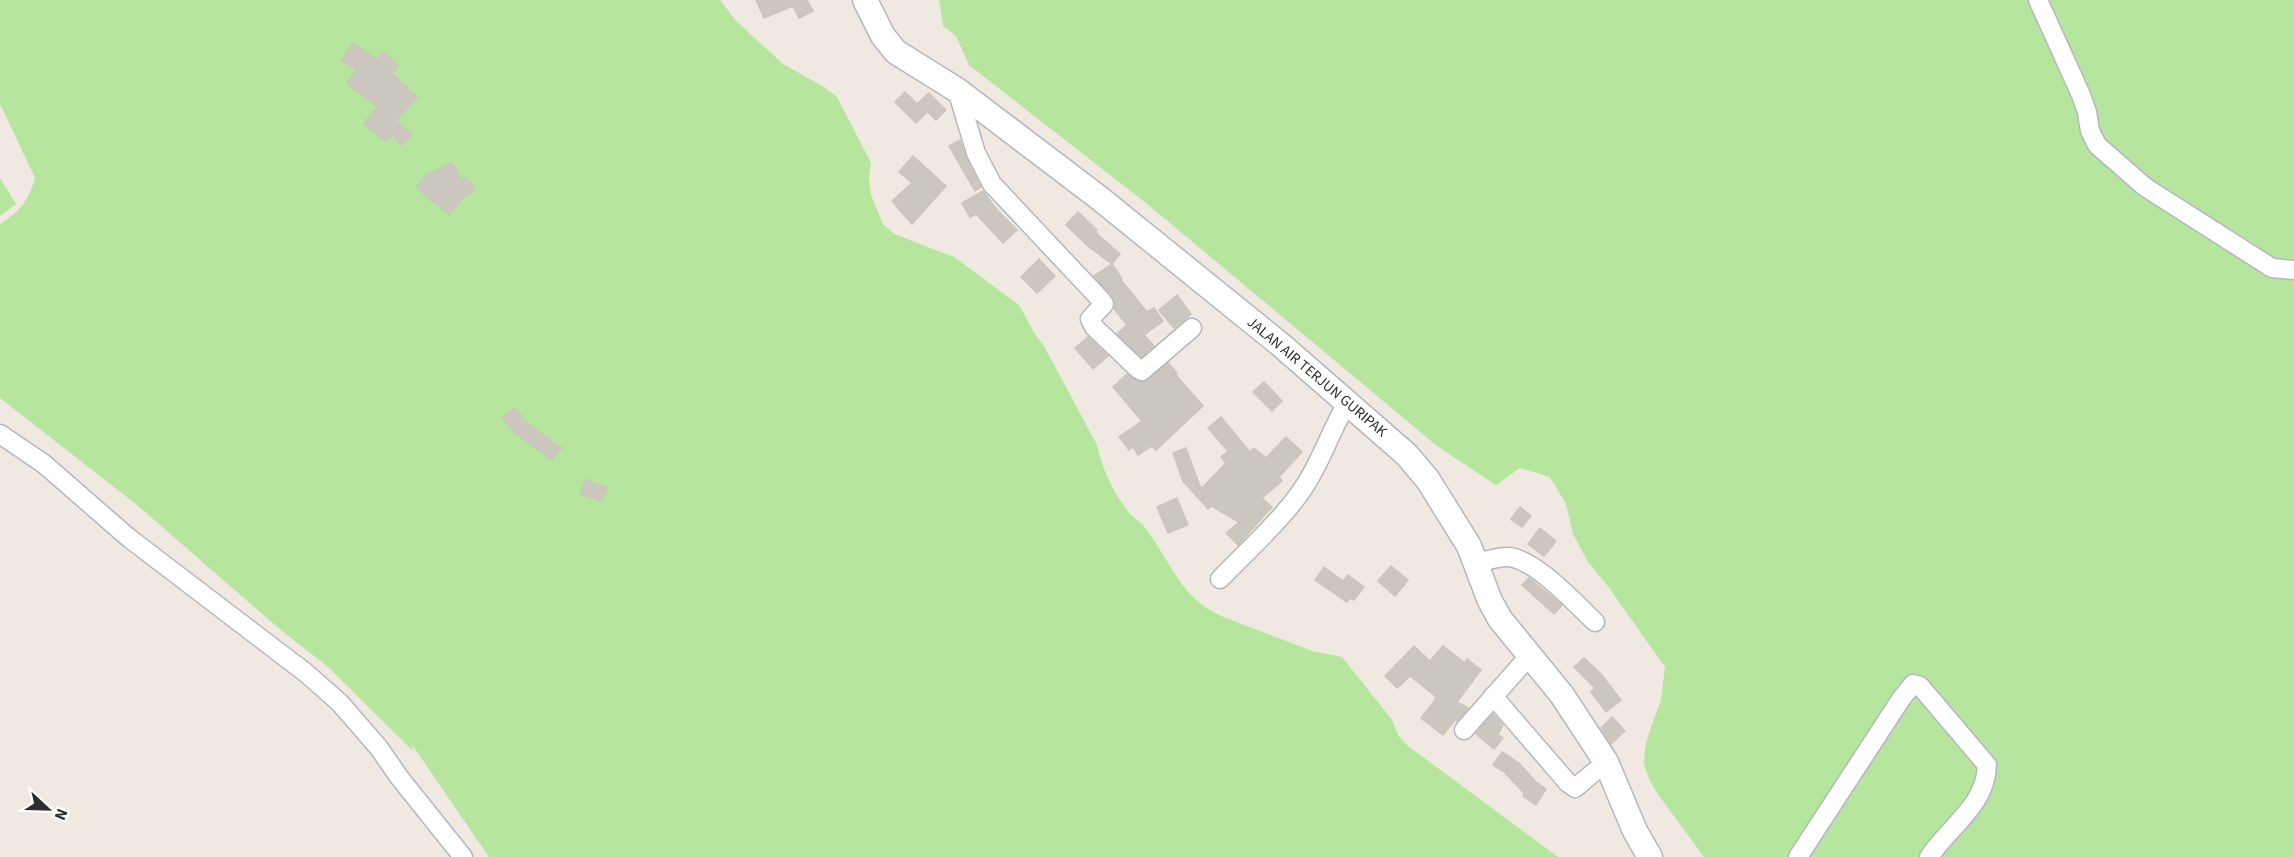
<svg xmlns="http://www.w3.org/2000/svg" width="2294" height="857" viewBox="0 0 2294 857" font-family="'Source Sans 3',sans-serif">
  <rect width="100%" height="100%" fill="#efe9e1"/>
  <g fill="#b6e59e">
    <path d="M0 0H720L736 21 783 64 824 87 837 97 871 163 869 179 871 195 883 224 894 234 954 257 1019 305 1035 334 1044 346 1097 445C1102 469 1114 494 1129 513 1133 517 1139 521 1143 525 1170 559 1178 596 1221 616L1312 651 1342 657 1392 720 1398 735 1408 746 1558 857H489L411 743 414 752 327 666 282 631 137 505 0 398V224C21 210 28 202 35 178L0 104Z"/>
    <path d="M939 0H2294V857H1704L1657 793 1649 779 1644 764 1645 748 1649 733 1661 700 1665 667 1607 585 1588 562 1573 534 1566 504 1550 477 1520 468 1496 485 1437 446 1146 203 969 65 956 36 943 26Z"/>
    <path d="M0 178 16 204 0 216Z"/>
  </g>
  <g fill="#cbc7bf" stroke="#cbc5ba" stroke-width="1.5">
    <path d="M756 0H807L813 11 799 18 793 6 764 18Z"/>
    <path d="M353 43 377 59 384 52 398 67 392 73 417 97 396 120 412 135 401 145 392 135 386 142 364 124 378 107 346 83 356 70 341 60Z"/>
    <path d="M905 92 926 113 916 123 895 102Z"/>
    <path d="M929 93 946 110 936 120 918 103Z"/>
    <path d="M960 140 966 158 981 187 975 191 949 146Z"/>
    <path d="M913 156 946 186 912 224 892 201 912 183 899 172Z"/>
    <path d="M452 162 462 180 466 177 475 189 463 198 449 215 416 187 428 173 430 174Z"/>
    <path d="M983 191 997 210 1017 230 1003 243 976 214 970 217 962 203Z"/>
    <path d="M1078 212 1097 230 1095 232 1120 254 1112 264 1089 247 1066 225Z"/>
    <path d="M1039 259 1055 276 1037 293 1021 277Z"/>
    <path d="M1112 264 1122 279 1121 280 1147 312 1154 308 1163 321 1144 335 1154 346 1141 357 1117 334 1127 325 1114 309 1115 303 1113 297 1094 276Z"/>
    <path d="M1177 295 1191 314 1174 328 1159 310Z"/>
    <path d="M1088 337 1108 356 1093 369 1075 348Z"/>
    <path d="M1168 363 1177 373 1175 374 1203 406 1156 450 1152 446 1138 455 1133 447 1129 450 1119 437 1142 421 1113 387 1127 374 1137 381 1144 382Z"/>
    <path d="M1264 382 1282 401 1272 411 1253 392Z"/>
    <path d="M514 408 527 423 561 448 552 460 514 432 502 418Z"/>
    <path d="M1221 417 1250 452 1254 448 1266 458 1286 437 1302 452 1279 477 1282 481 1262 498 1272 507 1238 545 1226 533 1239 522 1211 506 1208 509 1183 481 1173 453 1186 448 1201 489 1226 463 1221 457 1228 451 1208 428Z"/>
    <path d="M585 480 607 487 602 501 580 494Z"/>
    <path d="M1177 498 1188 525 1168 533 1157 507Z"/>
    <path d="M1520 507 1531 516 1522 527 1511 519Z"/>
    <path d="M1540 528 1556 541 1544 556 1528 544Z"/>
    <path d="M1391 566 1408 580 1395 596 1378 581Z"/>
    <path d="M1324 567 1343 581 1348 575 1364 587 1354 600 1350 598 1347 602 1315 580Z"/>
    <path d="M1529 578 1562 605 1554 614 1522 585Z"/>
    <path d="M1414 646 1430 661 1443 646 1465 663 1467 659 1481 670 1457 702 1468 708 1457 721 1455 720 1443 735 1421 718 1436 699 1434 695 1410 676 1397 688 1385 676Z"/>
    <path d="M1584 658 1601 674 1621 700 1606 712 1591 692 1595 688 1574 667Z"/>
    <path d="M1493 714 1503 725 1498 734 1503 738 1494 749 1476 734Z"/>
    <path d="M1612 717 1625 731 1611 744 1601 728Z"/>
    <path d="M1502 752 1519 763 1536 782 1546 789 1536 805 1523 796 1524 793 1504 772 1493 765Z"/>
  </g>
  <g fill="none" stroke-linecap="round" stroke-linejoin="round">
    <g stroke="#b4b7c1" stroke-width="21">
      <g id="minor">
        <path d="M2038 0 2081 95 2087 112 2090 131 2097 145 2145 187 2272 268 2294 270"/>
        <path d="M957 90 976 153 992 184 1101 300 1104 304 1090 319 1094 327 1138 369 1142 371 1192 328"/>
        <path d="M0 434 44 464 129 538 306 673 340 703 379 748 399 777 463 857"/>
        <path d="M1477 563C1487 561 1499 556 1509 557 1536 560 1575 603 1595 622"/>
        <path d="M1220 579C1246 552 1284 518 1304 487 1322 460 1331 429 1348 402"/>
        <path d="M1493 696 1568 783 1575 788 1606 762"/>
        <path d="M1464 730 1530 655"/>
        <path d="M1798 857 1901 699 1913 684 1920 686 1987 765C1986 805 1950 826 1929 857"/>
      </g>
    </g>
    <g stroke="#b4b7c1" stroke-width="27">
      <path id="tertiary" d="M865 0 883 36 896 52 957 90 1098 197 1281 345 1407 455 1428 480 1469 546 1490 601 1500 619 1562 695 1606 762 1635 831 1650 857"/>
    </g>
    <use href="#minor" stroke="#fff" stroke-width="18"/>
    <use href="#tertiary" stroke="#fff" stroke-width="24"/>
  </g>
  <g text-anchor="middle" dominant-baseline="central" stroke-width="6" stroke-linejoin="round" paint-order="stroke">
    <g font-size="15" fill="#2e2e2e" stroke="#fff">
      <text transform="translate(1317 377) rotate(40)">JALAN AIR TERJUN GURIPAK</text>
    </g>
  </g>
  <g transform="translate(48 809) rotate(112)" stroke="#ffffff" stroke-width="4.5" paint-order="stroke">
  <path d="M0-4.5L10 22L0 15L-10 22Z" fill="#2e2e2e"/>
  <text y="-9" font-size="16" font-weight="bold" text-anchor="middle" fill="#2e2e2e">N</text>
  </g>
</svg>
